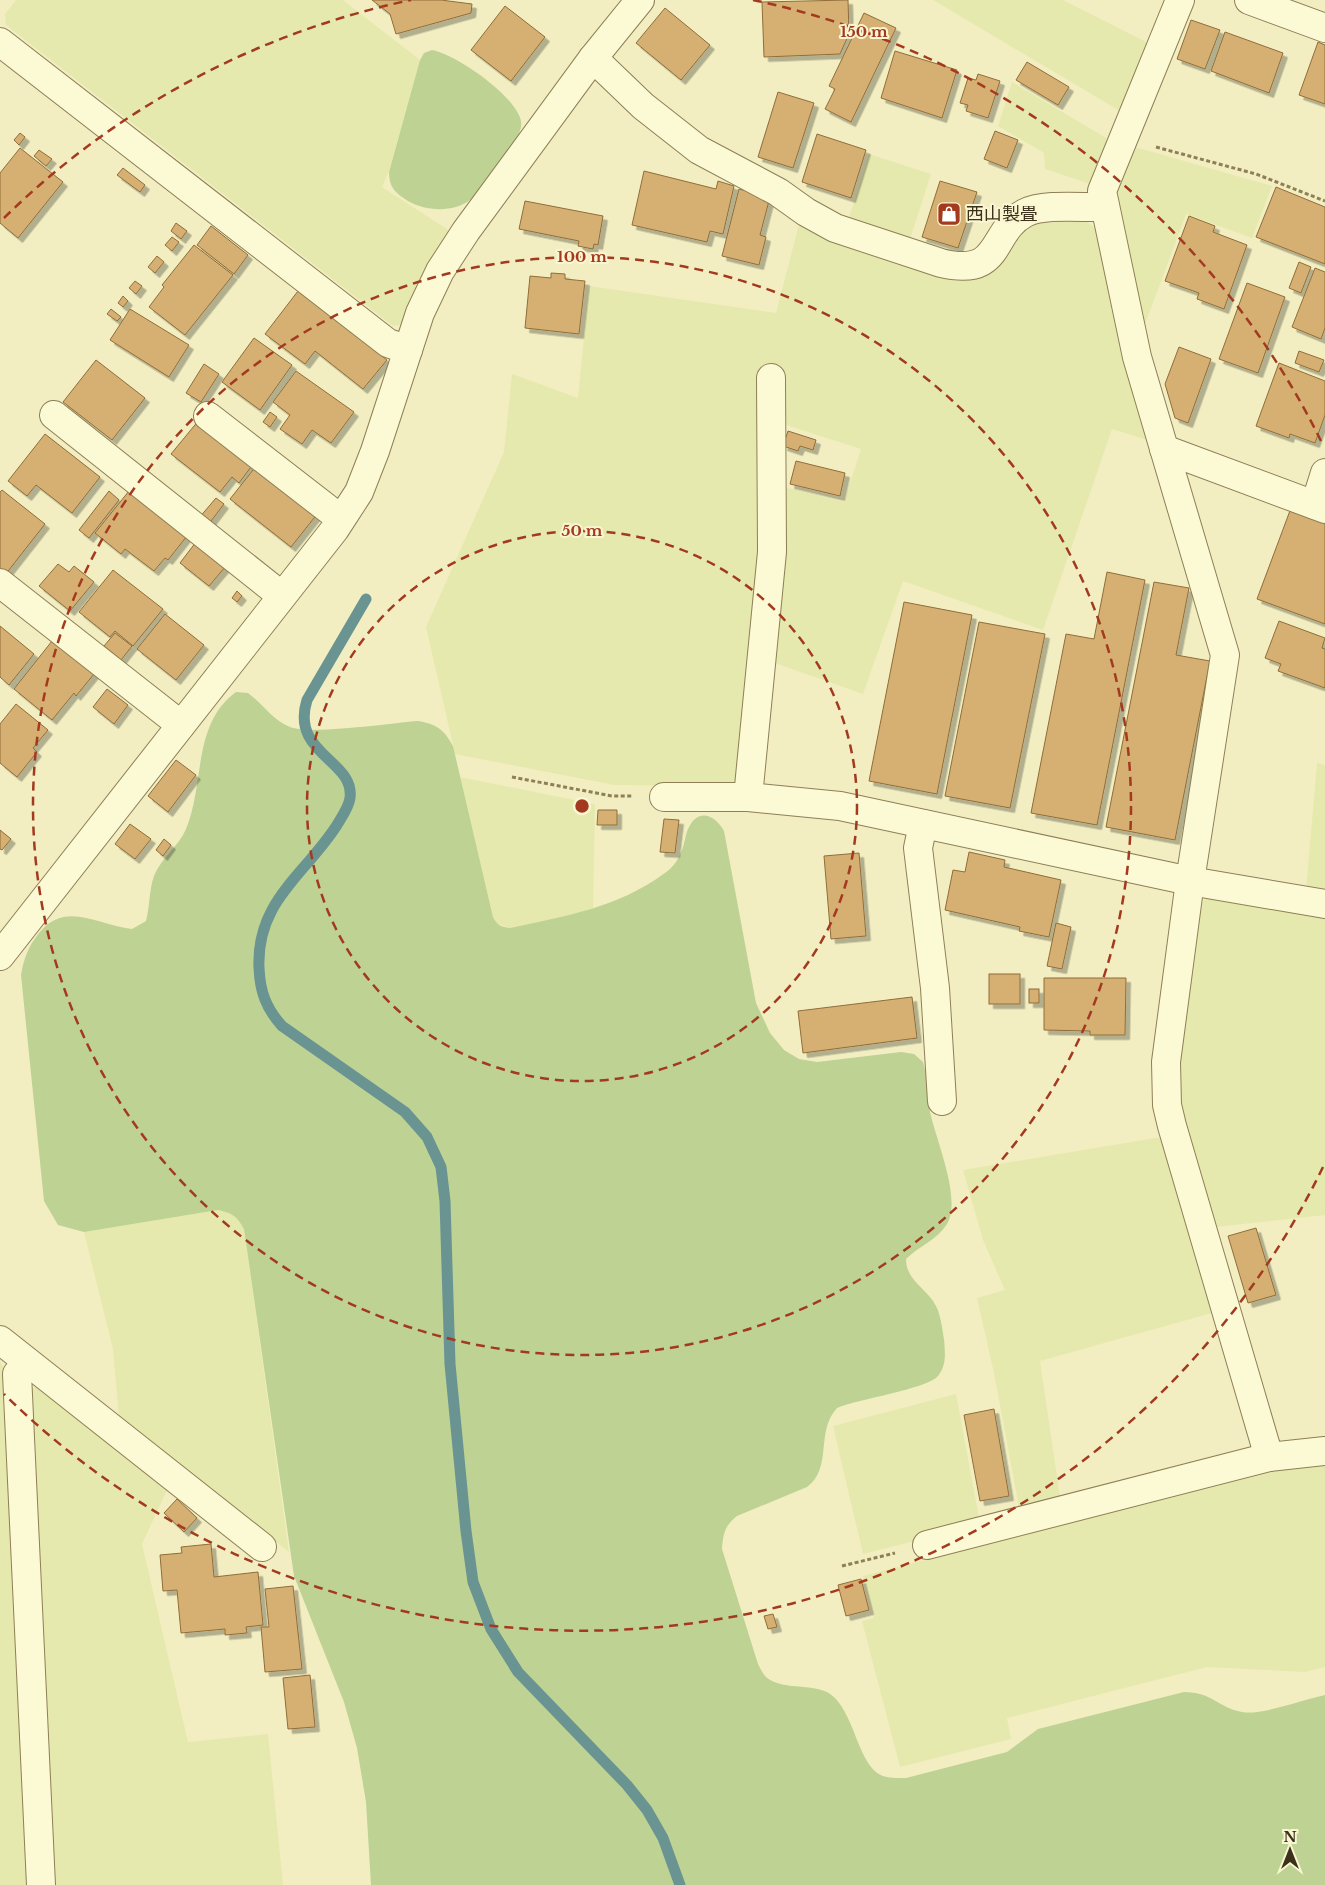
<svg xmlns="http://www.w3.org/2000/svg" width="1325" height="1885" viewBox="0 0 1325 1885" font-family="'Libre Baskerville','Noto Sans JP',serif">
  <defs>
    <filter id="shadow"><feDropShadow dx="4.5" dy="4.5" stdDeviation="0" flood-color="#0004"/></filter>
  </defs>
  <rect width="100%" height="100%" fill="#f2eec1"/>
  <g fill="#e6e9ad">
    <path d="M16 0H343L420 60 389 171 382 187 450 231 403 324 393 326 6 25 5 14Z"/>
    <path d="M933 0H1063L1148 43 1120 111Z"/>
    <path d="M1012 82 1108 139 1090 184 1045 169 1044 153 998 126Z"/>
    <path d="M1135 147 1272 186 1252 238 1186 214 1144 327 1116 192Z"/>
    <path d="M869 154 931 174 910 239 849 218Z"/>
    <path d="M1086 221 1096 229 1123 360 1147 440 1112 429 1043 630 903 581 863 694 772 662 784 487 844 502 861 449 783 424 762 522 739 778 730 786 614 785 455 754 426 627 504 452 512 374 578 398 589 286 776 313 799 224 829 240 862 253 955 281 976 279 994 270 1008 256 1023 231 1031 226 1041 223Z"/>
    <path d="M1317 763 1325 765V893L1306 890Z"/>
    <path d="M460 777 595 804 593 910 510 928 496 923 493 917Z"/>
    <path d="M1210 896 1325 915V1215L1216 1227 1185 1123 1179 1083 1180 1064 1201 903Z"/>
    <path d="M1161 1137 1212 1313 1040 1361 1060 1497 1019 1507 994 1373 977 1298 1005 1290 983 1240 963 1170Z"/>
    <path d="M218 1210 231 1212 239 1220 244 1229 289 1552 119 1417 113 1349 84 1232Z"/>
    <path d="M0 1361 3 1367 27 1885H0Z"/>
    <path d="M36 1387 167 1490 142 1544 188 1742 268 1734 283 1885H55L31 1389Z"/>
    <path d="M956 1394 979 1518 926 1538 863 1554 833 1426Z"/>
    <path d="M1325 1465V1667L1305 1672 1207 1667 1007 1718 1011 1739 900 1767 862 1621 874 1618 863 1576 1271 1471Z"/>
  </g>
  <g fill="#bed293">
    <path d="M432 50C456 54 516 96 521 121 522 126 520 131 518 136 505 154 486 187 470 200 453 213 425 211 408 201 395 193 389 187 389 172L420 60 424 53Z"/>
    <path d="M236 692 248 693C262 703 273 721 290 727 311 735 392 723 418 721 436 724 444 729 453 746L493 917C497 925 501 927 510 928 568 915 615 909 665 873 672 868 678 861 681 852 685 844 685 834 689 827 699 807 716 816 724 831L756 1003 770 1033 784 1050 799 1059 817 1062 901 1052 914 1054 923 1062C928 1079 927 1096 930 1112 936 1140 962 1199 947 1224 937 1240 919 1246 906 1259 906 1281 927 1288 936 1306 941 1316 942 1328 944 1339 945 1352 947 1365 938 1376 927 1389 858 1399 837 1408 815 1432 833 1468 807 1487L737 1516C725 1525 723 1534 722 1549L758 1664C760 1668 763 1674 766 1677 785 1693 818 1680 835 1698 854 1718 858 1757 876 1772 884 1779 896 1778 906 1778L1007 1752 1038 1729 1184 1692C1212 1692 1219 1708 1242 1712 1259 1716 1306 1699 1325 1695V1885H371L366 1802 357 1748 344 1702 294 1576 244 1229C237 1216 232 1213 218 1210L84 1232 58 1225 44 1201 21 975C24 958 28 947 39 933 65 900 98 925 132 929L146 921C150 906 149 890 154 876 161 858 179 846 186 829 205 784 192 724 236 692Z"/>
  </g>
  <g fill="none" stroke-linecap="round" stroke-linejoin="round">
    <path stroke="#699492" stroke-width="11" d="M366 599 307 700C290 754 355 760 350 798 349 807 341 818 337 825 305 875 256 901 259 968 260 992 266 1008 282 1026L405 1112 427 1137 441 1167 445 1201 450 1364 466 1531 473 1582 491 1629 518 1672 627 1785 647 1810 663 1838 680 1885"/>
  </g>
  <g fill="#d5b072" stroke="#906d39" filter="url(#shadow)">
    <path d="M372 0H441L472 4 471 13 396 34 390 14Z"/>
    <path d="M848 0 849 34 840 54 764 57 762 2Z"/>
    <path d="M505 6 545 37 511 81 471 50Z"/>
    <path d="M665 8 710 45 681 80 636 43Z"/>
    <path d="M864 13 896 28 851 122 825 109 835 89 829 86Z"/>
    <path d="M1191 20 1220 30 1205 69 1177 59Z"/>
    <path d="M1225 32 1283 53 1269 93 1211 71Z"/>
    <path d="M1318 42 1325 45V104L1299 95Z"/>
    <path d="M895 51 957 70 942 118 881 98Z"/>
    <path d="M1027 62 1069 87 1058 105 1016 80Z"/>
    <path d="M978 74 1000 81 988 118 966 111 968 105 960 103 968 78 976 80Z"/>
    <path d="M778 92 814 103 793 168 758 157Z"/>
    <path d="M995 131 1018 140 1007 168 984 159Z"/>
    <path d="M20 133 25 137 19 145 14 140Z"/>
    <path d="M817 134 866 150 851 198 802 182Z"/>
    <path d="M20 148 63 182 18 238 0 223V173Z"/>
    <path d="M39 150 52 159 46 166 34 156Z"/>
    <path d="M123 168 145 185 140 192 117 175Z"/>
    <path d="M644 171 716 189 718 181 734 186 723 234 710 231 707 242 632 225Z"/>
    <path d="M940 181 977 192 958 248 922 237Z"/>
    <path d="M1276 187 1325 207V264L1256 237Z"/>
    <path d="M739 189 770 197 760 235 766 237 759 265 722 256Z"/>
    <path d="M525 201 603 216 598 245 594 244 593 249 578 246 579 241 519 229Z"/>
    <path d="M1189 216 1215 226 1213 232 1247 245 1224 309 1197 299 1199 293 1165 281Z"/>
    <path d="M176 223 187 231 181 239 171 231Z"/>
    <path d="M211 226 248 255 234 274 197 245Z"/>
    <path d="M172 237 179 242 172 251 165 245Z"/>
    <path d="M194 245 233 275 185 335 149 307 164 287 162 285Z"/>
    <path d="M157 256 164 262 155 273 148 267Z"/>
    <path d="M1299 262 1311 267 1301 293 1289 288Z"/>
    <path d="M1315 268 1325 272V328L1321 339 1292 327Z"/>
    <path d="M551 273 565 274V279L585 281 579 334 525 328 530 276 551 278Z"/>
    <path d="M135 281 142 286 136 294 129 288Z"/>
    <path d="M1247 283 1285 297 1258 373 1219 359Z"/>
    <path d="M298 291 387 360 363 389 315 351 305 364 265 334Z"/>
    <path d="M123 296 128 301 123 307 118 303Z"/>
    <path d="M111 309 121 317 117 321 107 314Z"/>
    <path d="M130 309 189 345 169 377 110 340Z"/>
    <path d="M254 338 292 365 260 410 222 382Z"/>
    <path d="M1179 347 1211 359 1188 423 1175 418 1165 384Z"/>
    <path d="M1299 351 1324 360 1319 372 1295 363Z"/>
    <path d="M96 360 145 398 112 440 63 402Z"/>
    <path d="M1279 363 1325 381V415L1315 443 1290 434 1289 438 1256 426Z"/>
    <path d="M204 364 219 374 201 402 186 393Z"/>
    <path d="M296 371 354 412 331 443 312 430 302 444 280 429 290 415 273 402Z"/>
    <path d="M270 412 277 417 270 427 263 422Z"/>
    <path d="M199 420 254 463 239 483 232 477 220 492 171 454Z"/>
    <path d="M788 431 816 440 813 450 800 446 798 451 783 446Z"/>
    <path d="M45 434 100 477 72 513 36 485 27 496 8 481Z"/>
    <path d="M796 461 845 473 840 496 790 484Z"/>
    <path d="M257 465 318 513 291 547 230 499Z"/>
    <path d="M2 490 45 524 5 575 0 571V492Z"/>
    <path d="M109 491 119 500 89 538 79 530Z"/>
    <path d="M129 491 187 536 168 560 165 558 154 571 125 549 121 554 95 533Z"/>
    <path d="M216 498 224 504 208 525 199 518Z"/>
    <path d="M1291 508 1325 520V624L1257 599Z"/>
    <path d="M196 542 226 566 209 586 180 563Z"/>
    <path d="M58 564 69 572 74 566 94 582 70 611 39 586Z"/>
    <path d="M113 570 163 609 133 646 115 631 110 637 79 612Z"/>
    <path d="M1107 572 1145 580 1097 825 1031 813 1066 634 1094 639Z"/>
    <path d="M1154 582 1189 588 1176 655 1210 661 1175 840 1106 827Z"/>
    <path d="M237 591 242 596 237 602 232 598Z"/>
    <path d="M904 602 972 615 937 794 869 781Z"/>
    <path d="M165 614 204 645 176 680 137 649Z"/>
    <path d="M1279 621 1325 638 1322 648 1325 649V688L1278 671 1281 664 1265 658Z"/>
    <path d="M979 622 1045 634 1010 808 945 796Z"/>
    <path d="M0 626 34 654 9 685 0 677Z"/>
    <path d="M115 633 132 646 121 660 104 646Z"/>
    <path d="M52 641 94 674 76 696 74 693 52 720 14 689Z"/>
    <path d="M107 689 128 705 114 724 93 707Z"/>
    <path d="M16 704 48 730 33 748 37 752 17 777 0 763V724Z"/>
    <path d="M176 760 196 775 168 812 148 796Z"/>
    <path d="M598 810H617V825H597Z"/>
    <path d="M664 819 679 820 675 853 660 852Z"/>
    <path d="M130 824 151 839 135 859 115 844Z"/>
    <path d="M0 830 11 839 2 850 0 849Z"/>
    <path d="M164 839 171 845 163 856 156 850Z"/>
    <path d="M969 852 1005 860 1004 867 1061 880 1049 937 1019 931 1020 927 945 910 953 870 965 872Z"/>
    <path d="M859 853 866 936 831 939 824 856Z"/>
    <path d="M1056 923 1071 927 1062 969 1047 966Z"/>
    <rect x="989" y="974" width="31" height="30"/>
    <path d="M1044 978H1126L1125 1035H1090V1031L1044 1030Z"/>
    <rect x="1029" y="989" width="10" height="14"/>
    <path d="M912 997 917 1038 803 1053 798 1011Z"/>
    <path d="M1256 1228 1276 1295 1248 1303 1228 1236Z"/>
    <path d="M994 1409 1009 1496 980 1501 964 1415Z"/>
    <path d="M177 1499 197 1518 184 1532 164 1513Z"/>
    <path d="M211 1544 214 1577 258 1572 263 1625 246 1627 247 1633 225 1635V1629L181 1633 177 1590 163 1591 160 1555 182 1553 181 1547Z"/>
    <path d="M861 1579 869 1610 846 1616 838 1585Z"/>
    <path d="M293 1586 302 1669 265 1672 261 1627H269L265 1589Z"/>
    <path d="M773 1614 777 1627 768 1629 764 1616Z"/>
    <path d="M310 1675 315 1727 288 1729 283 1678Z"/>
  </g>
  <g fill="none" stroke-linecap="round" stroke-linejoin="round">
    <g stroke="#8e7f56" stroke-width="30">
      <g id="minor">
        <path d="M1180 0 1102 191 1137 357 1225 655 1190 881 1166 1062 1167 1105 1172 1126 1269 1457"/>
        <path d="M1249 0 1325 28"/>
        <path d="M0 42 388 343 408 350"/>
        <path d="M593 58 643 106 699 150 778 192 806 212 835 228 941 263C1004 278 989 232 1025 213 1044 203 1084 208 1105 207"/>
        <path d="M54 415 282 596"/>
        <path d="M208 416 341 519"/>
        <path d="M1164 449 1325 509"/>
        <path d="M1315 505 1325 473"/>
        <path d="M0 583 181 725"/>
        <path d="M664 797H748L840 806 1190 881 1325 904"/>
        <path d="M748 797 772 552 771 378"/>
        <path d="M923 824 918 848 935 988 942 1101"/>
        <path d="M0 956 335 529 359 492 375 451 420 313 440 271 466 231 593 58 640 0"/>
        <path d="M0 1340 262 1547"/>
        <path d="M27 1362 17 1374 41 1885"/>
        <path d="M927 1545 1269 1457 1325 1451"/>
      </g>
    </g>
    <g stroke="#8e7f56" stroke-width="3" stroke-dasharray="4 2.5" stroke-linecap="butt">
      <path d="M1156 147 1256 174 1325 201"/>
      <path d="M512 777 612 796H632"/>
      <path d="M842 1566 895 1553"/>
    </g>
    <use href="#minor" stroke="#fcf9d5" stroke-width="28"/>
  </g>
  <g fill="none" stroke="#a33a20" stroke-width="2.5" stroke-dasharray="9 6">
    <circle cx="582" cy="806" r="275"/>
    <circle cx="582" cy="806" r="549"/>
    <path d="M1323 1167A824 824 0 0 1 4 1394M4 218A824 824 0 0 1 411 0M753 0A824 824 0 0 1 1323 445"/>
  </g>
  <defs>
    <g id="shop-square" transform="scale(1.25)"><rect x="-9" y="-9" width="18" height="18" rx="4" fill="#a33a20" stroke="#f9f6d1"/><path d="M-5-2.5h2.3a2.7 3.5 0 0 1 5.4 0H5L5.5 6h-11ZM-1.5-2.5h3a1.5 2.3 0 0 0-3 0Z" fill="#fff"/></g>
  </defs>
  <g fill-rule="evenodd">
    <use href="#shop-square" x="949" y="214"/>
  </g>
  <g text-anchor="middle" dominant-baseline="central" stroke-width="4" stroke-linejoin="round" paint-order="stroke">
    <g font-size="18" fill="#3c321c" stroke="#f9f6d1" text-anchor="start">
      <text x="966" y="214">西山製畳</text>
    </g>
  </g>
  <circle cx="582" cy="806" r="8" fill="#a33a20" stroke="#f9f6d1" stroke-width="2.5"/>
  <g font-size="15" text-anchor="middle" font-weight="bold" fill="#a33a20" stroke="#f9f6d1" stroke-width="4" stroke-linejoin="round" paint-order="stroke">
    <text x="864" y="37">150 m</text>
    <text x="582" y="262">100 m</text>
    <text x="582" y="536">50 m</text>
  </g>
  <g transform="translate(1290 1850)" stroke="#f9f6d1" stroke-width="4" paint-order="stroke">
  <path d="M0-4L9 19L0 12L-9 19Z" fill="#3c321c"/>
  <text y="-8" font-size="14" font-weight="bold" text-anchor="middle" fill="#3c321c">N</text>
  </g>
</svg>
